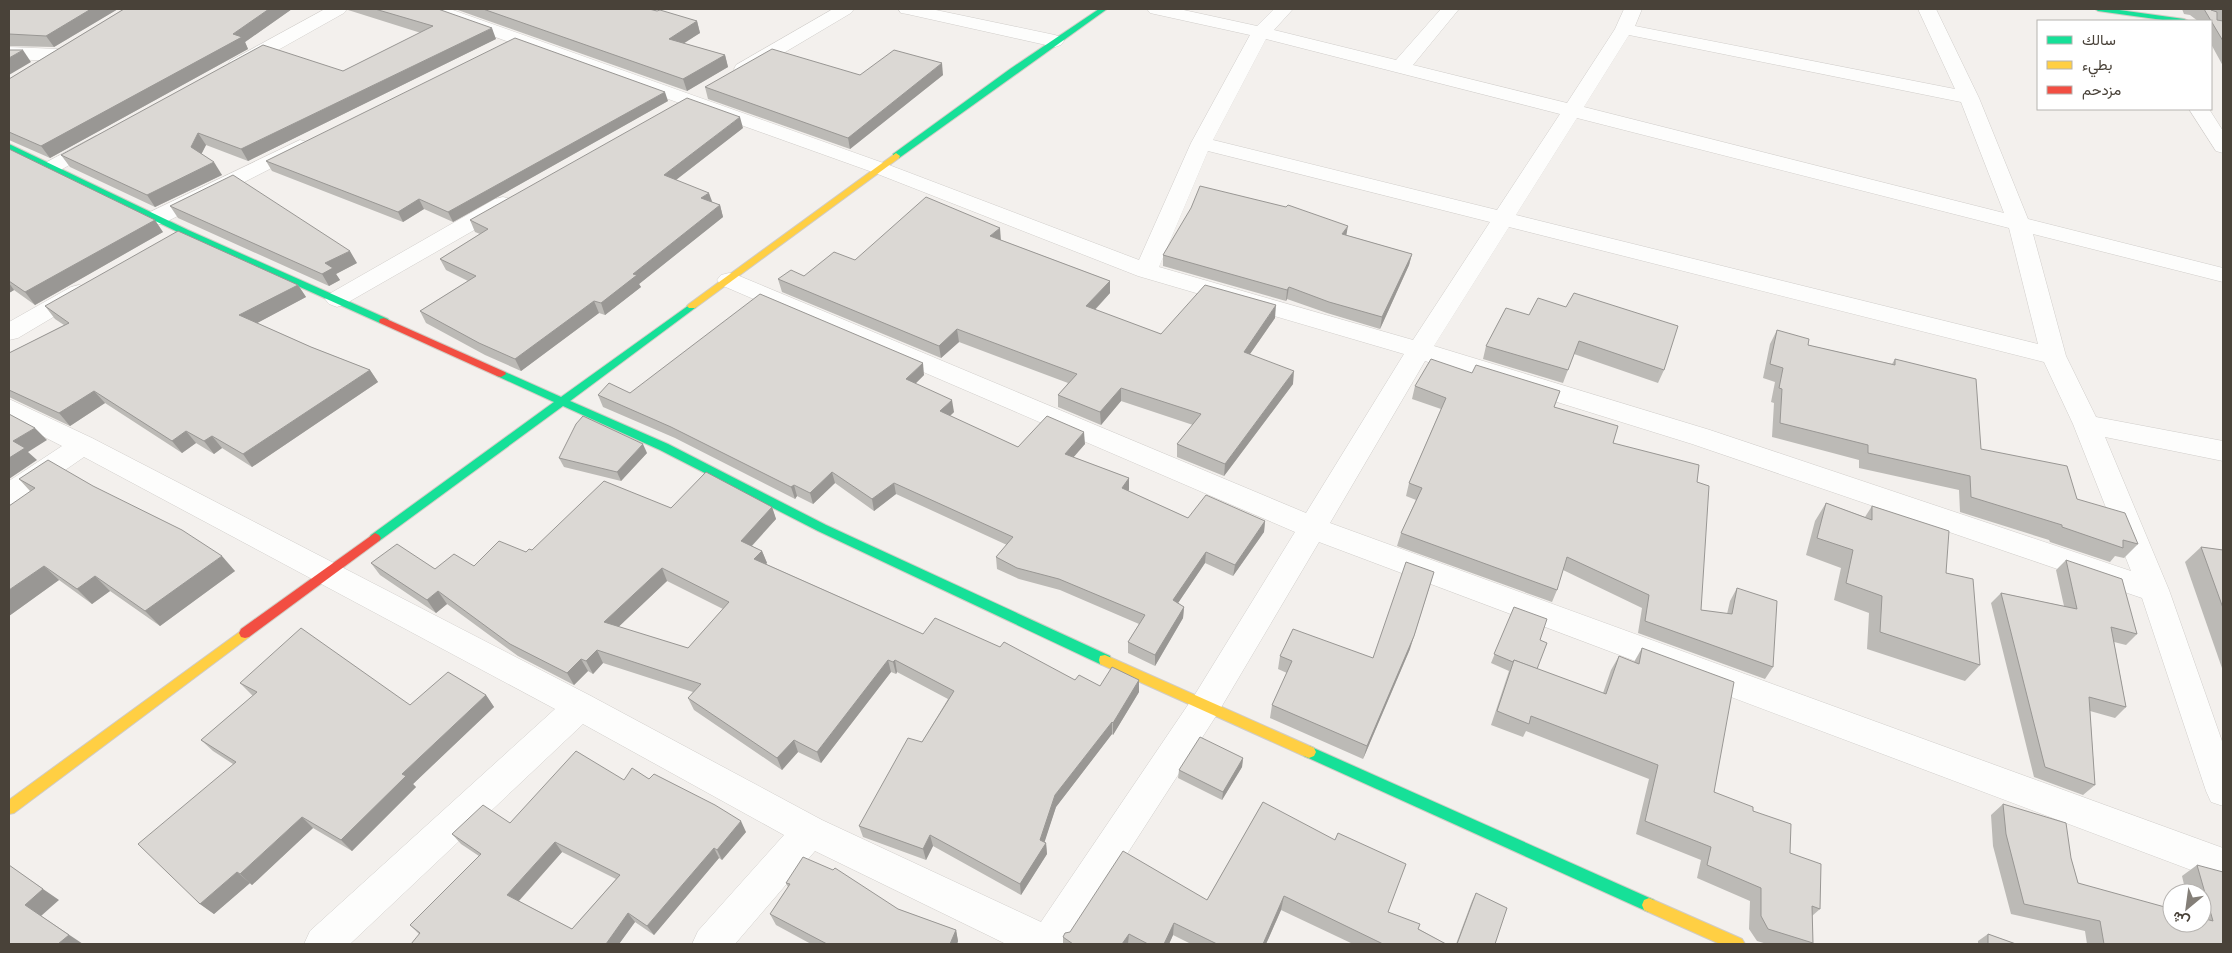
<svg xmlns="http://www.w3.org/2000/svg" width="2232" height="953" viewBox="0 0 2232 953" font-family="'DM Sans',Vazirmatn,sans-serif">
  <rect width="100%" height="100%" fill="#f3f0ed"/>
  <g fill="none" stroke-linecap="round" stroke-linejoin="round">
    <g stroke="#d1cecb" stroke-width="1">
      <g id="street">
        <path d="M325 9H347L344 13 244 69H230L228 65 230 61Z"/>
        <path d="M425 9H450L889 165 1139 260 1191 143 1250 35 1150 13 1147 9H1179L1257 26 1274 9H1293L1274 30 1396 60 1441 9H1459L1413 65 1567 103 1615 29 1624 9H1642L1635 26 1955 89 1918 9H1936L1979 98 2028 219 2223 268V282L2033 234 2066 356 2096 417 2223 441V461L2105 437 2169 590 2223 744V806L2211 802 2206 791 2142 598 1692 444 1425 361 1330 523 2223 848V882L1319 542 1216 716 1069 944H1006L815 851 735 944H692L698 931 784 835 583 724 350 944H304L310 931 555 709 84 457 19 502 9 505V481L62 446 9 419V399L92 438 591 696 822 820 1041 922 1194 696 1295 532 721 285 717 280 721 275 729 273 737 275 1306 513 1404 354 1138 276 875 173 428 13ZM1629 35 1961 102 2004 213 1584 107ZM1266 39 1560 114 1497 210 1213 140ZM1577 118 2009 228 2038 344 1516 215ZM1208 151 1490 222 1413 340 1159 267ZM1509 227 2044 362 2073 424 2131 571 1710 430 1434 346Z"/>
        <path d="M833 9H854L851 13 750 73H736L734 69 736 65Z"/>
        <path d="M898 9H931L1055 35 1061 37 1064 41 1061 45 1055 47 907 14 901 13Z"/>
        <path d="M9 47 58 49 65 51 67 55 65 59 58 61 9 59Z"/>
        <path d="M2189 109H2209L2223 131V153L2216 151Z"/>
        <path d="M96 136 103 138 106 142 103 146 57 172 50 174 43 172 39 168 43 164Z"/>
        <path d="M300 140 307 142 310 146 307 150 164 223 156 225 148 223 145 218 148 213Z"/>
        <path d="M503 197 511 199 514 204 511 209 345 304 337 307 329 304 325 299 329 294 495 199Z"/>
        <path d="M79 285 87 287 91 292 87 297 18 338 9 340V322L71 287Z"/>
      </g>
    </g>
    <g stroke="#d1ccc4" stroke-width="2">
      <g id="fast">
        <path d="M1099 9H1107L899 158H893V154L1010 69Z"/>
        <path d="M2095 9H2112L2184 19 2188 21H2170L2098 11Z"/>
        <path d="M9 144 188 230 388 319 389 321 388 323H380L182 234 9 150Z"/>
        <path d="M692 303 697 306 695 308 570 401 668 444 826 525 1110 656 1111 660 1110 664 1105 665 1100 664 818 531 660 450 563 406 379 541H371L369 538 371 535 554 402 497 376 496 374 497 372H505L561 397Z"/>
        <path d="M1309 746 1654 900 1656 905 1654 910 1649 912 1644 910 1304 756 1302 752 1304 748Z"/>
      </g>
    </g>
    <g stroke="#d1ccc4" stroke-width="2">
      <g id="slow">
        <path d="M896 153 900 156 899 158 695 308H689L687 306 689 304Z"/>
        <path d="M245 628 249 629 251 633 249 637 14 813 9 814V800Z"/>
        <path d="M1105 655 1314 748 1316 752 1314 756 1309 758 1304 756 1100 664 1099 660 1100 656Z"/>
        <path d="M1649 898 1742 939 1745 944H1720L1644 910 1642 905 1644 900Z"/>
      </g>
    </g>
    <g stroke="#d1ccc4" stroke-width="2">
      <g id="jam">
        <path d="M384 318 505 372 506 374 501 377 497 376 380 323 379 321 380 319Z"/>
        <path d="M375 533 379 535 381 538 379 541 249 637 245 638 241 637 239 633 241 629Z"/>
      </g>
    </g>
    <use href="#street" fill="#fdfdfc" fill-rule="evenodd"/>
    <use href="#fast" fill="#16e098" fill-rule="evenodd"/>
    <use href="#slow" fill="#ffcf43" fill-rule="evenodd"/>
    <use href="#jam" fill="#f24e42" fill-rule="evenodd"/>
  </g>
  <g fill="#bcbab6" fill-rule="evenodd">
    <path d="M9 9H118L54 47 9 46Z"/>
    <path d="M124 9H292L245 42 248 49 50 158 9 140V79Z"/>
    <path d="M348 9H438L496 39 248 161 206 145 201 154 222 175 155 207 70 167 61 155 343 71 421 33 348 10Z"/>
    <path d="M455 9H649L697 21 700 33 683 43 725 55 728 67 687 91Z"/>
    <path d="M2182 9H2223V21L2217 19 2223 21V66L2211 44V21H2198L2190 15 2184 14Z"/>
    <path d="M860 75H943L850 149 708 99 705 87Z"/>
    <path d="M668 101 453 222 424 209 403 222 272 171 266 161Z"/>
    <path d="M743 128 676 180 712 202 720 205 723 217 639 284 641 287 605 315 599 313 521 371 485 355 426 323 420 311 468 281 446 270 440 259 480 234 475 232 470 220Z"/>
    <path d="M9 149 163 232 35 305 14 290 9 293Z"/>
    <path d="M170 206 357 263 336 274 340 280 329 286 178 218Z"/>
    <path d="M1346 235 1412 254 1409 265 1380 329 1327 313 1287 299 1286 301 1163 266V255Z"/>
    <path d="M1001 240 1110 281V293L1095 310 1161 334 1275 318 1250 354 1293 384 1224 476 1177 457V444L1193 425 1121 401 1101 425 1058 407V395L1068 383 959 342 941 358 782 292 778 279 804 276 855 260Z"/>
    <path d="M298 285 306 297 257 323 311 347 370 370 378 382 252 467 222 448 214 454 196 443 182 453 105 403 70 426 9 397V353L64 325 55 319 45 306Z"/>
    <path d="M1506 308 1664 370 1658 383 1574 354 1563 383 1483 359 1486 346Z"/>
    <path d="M1777 330 1808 345 1892 364 1895 359 1981 449 2077 499 2138 544 2124 558 2115 556 2110 562 2050 542 2049 540 1960 512 1959 490 1859 468V460L1772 437 1774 403 1771 402 1775 382 1763 378 1770 344Z"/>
    <path d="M924 375 915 384 954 412 950 416 1018 447 1085 444 1073 457 1129 478V490L1128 491 1188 518 1265 521 1264 532 1233 576 1205 563 1178 603 1184 607 1183 618 1155 666 1128 653V642L1139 624 1060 590 1019 579 997 569 996 557 1007 545 896 494 874 511 835 483 813 504 797 496 795 499 675 438 603 407 598 395Z"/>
    <path d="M1415 386 1554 407 1613 443 1697 482 1701 610 1727 614 1730 601 1737 588 1773 667 1765 679 1638 633 1642 608 1563 570 1557 590 1552 602 1397 546 1401 533 1416 500 1406 496 1409 483 1441 409 1412 399Z"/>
    <path d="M647 453 621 481 564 467 559 458Z"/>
    <path d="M19 479 235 571 160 626 110 591 92 604 59 580 9 616 30 491Z"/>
    <path d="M1826 503 1865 517 1872 506 1946 573 1980 665 1965 681 1867 649 1869 613 1834 600 1841 568 1806 555 1815 521Z"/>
    <path d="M772 507 776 519 752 546 762 551 767 563 766 564 923 634 1075 680 1100 686 1139 680V692L1113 735 1112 734 1056 807 1044 842 1046 843 1047 854 1021 895 933 846 926 860 863 837 859 826 922 742 948 699 897 672 896 674 891 672 821 763 798 752 782 770 694 710 688 698 693 692 603 663 593 674 588 671 574 685 518 656 447 604 436 613 380 575 371 563 435 569 474 566 532 550 671 508ZM667 581 723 609 688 648 618 627Z"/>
    <path d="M2201 547 2223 550V671L2185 562Z"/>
    <path d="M2066 560 2137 634 2126 645 2114 642 2126 707 2115 718 2090 711 2095 785 2083 795 2034 777 1991 603 2001 593 2064 606 2056 570Z"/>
    <path d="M1514 607 1540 640 1537 669 1603 693 1611 670 1619 656 1634 662 1642 648 1714 792 1753 811 1790 853 1820 909 1812 916 1813 943 1811 944H1767L1757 941 1749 929 1750 901 1697 878 1701 860 1636 834 1649 779 1526 731 1523 737 1491 725 1509 671 1491 663Z"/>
    <path d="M1410 649 1363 759 1270 718 1272 705 1287 673 1278 669 1280 656 1373 658Z"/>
    <path d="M240 683 410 705 486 695 494 707 413 784 416 787 352 851 313 828 252 885 250 883 214 914 200 904 233 764 213 751 201 740 253 696Z"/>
    <path d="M1243 758 1242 767 1222 800 1178 778 1179 770Z"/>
    <path d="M649 779 746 832 722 860 719 858 654 935 635 922 619 944 419 934 410 925 479 856 461 844 452 834 510 823 624 780ZM562 852 616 879 572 929 519 901Z"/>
    <path d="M1263 802 1388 912 1446 944H1353L1281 910 1266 944H1191L1173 935 1169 944H1063V937L1207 900Z"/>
    <path d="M2003 804 2071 858 2078 883 2202 923V893H2186L2182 876 2197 865 2223 944H2087L2085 931 2011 914 1993 846 1991 815Z"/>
    <path d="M786 883 898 909 956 930 958 941 957 944H811L776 925 770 914 788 887Z"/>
    <path d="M1476 893 1495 944H1456L1472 901Z"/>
    <path d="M1988 934 2016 944H1978V941Z"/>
  </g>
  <g fill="#999794">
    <path d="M91 9H118L54 47 46 36Z"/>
    <path d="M269 9H292L245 42 248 49 50 158 41 146 233 34Z"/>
    <path d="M697 21 700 33 672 51 669 39Z"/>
    <path d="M492 28 496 39 248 161 241 149Z"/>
    <path d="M23 50 31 62 9 75V58Z"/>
    <path d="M725 55 728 67 687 91 683 79Z"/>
    <path d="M942 63 943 75 850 149 848 138Z"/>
    <path d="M665 92 668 101 453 222 448 212Z"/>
    <path d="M740 117 743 128 668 186 664 175Z"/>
    <path d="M198 133 206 145 199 159 191 147Z"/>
    <path d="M214 162 222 175 155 207 147 195Z"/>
    <path d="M709 193 713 204 701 198Z"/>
    <path d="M419 199 424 209 403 222 398 212Z"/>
    <path d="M720 205 723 217 639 284 641 287 605 315 601 303 633 274Z"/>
    <path d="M155 220 163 232 35 305 25 292Z"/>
    <path d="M1348 226 1346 237 1342 234Z"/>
    <path d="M1000 228 1001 241 990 236Z"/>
    <path d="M350 251 357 263 336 274 340 280 329 286 322 274 325 263Z"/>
    <path d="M1412 254 1409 265 1380 329 1382 317Z"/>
    <path d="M1110 281V293L1086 319V306Z"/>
    <path d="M9 283 14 290 9 293Z"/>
    <path d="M298 285 306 297 248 328 239 315Z"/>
    <path d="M1289 287 1287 299 1286 301 1287 290Z"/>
    <path d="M594 301 599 313 521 371 515 359Z"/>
    <path d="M1276 305 1275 318 1243 364 1244 352Z"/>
    <path d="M957 329 959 342 941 358 939 346Z"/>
    <path d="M923 363 924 375 908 391 906 379Z"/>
    <path d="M370 370 378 382 252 467 243 454Z"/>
    <path d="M1294 371 1293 384 1224 476 1225 464Z"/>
    <path d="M1121 388V401L1101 425 1100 412Z"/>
    <path d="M94 391 105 403 70 426 59 413Z"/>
    <path d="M952 400 954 412 942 423 940 411Z"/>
    <path d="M35 428 47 440 28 452 37 460 9 479V458L13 441Z"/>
    <path d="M186 431 196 443 182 453 172 441Z"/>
    <path d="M1084 432 1085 444 1066 466 1065 454Z"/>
    <path d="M212 436 222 448 214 454 204 441Z"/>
    <path d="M643 444 647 453 621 481 617 472Z"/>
    <path d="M832 472 835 483 813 504 810 493Z"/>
    <path d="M1129 478V490L1122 499V488Z"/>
    <path d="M894 483 896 494 874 511 872 499Z"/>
    <path d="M794 485 797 496 795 499 791 487Z"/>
    <path d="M772 507 776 519 745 553 741 541Z"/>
    <path d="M1265 521 1264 532 1233 576 1235 565Z"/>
    <path d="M762 551 767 563 758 572 754 559Z"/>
    <path d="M1206 552 1205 563 1172 612 1173 600Z"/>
    <path d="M222 556 235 571 160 626 145 611Z"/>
    <path d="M44 566 59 580 9 616V590Z"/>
    <path d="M662 568 667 581 610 635 604 622Z"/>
    <path d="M1434 572 1410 649 1363 759 1367 746Z"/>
    <path d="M95 576 110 591 92 604 77 589Z"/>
    <path d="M438 591 447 604 436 613 427 600Z"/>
    <path d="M1184 607 1183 618 1155 666V655Z"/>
    <path d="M597 650 603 663 593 674 586 661Z"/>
    <path d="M581 659 588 671 574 685 567 673Z"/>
    <path d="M888 660 891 672 821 763 817 752Z"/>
    <path d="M895 660 897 672 896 674 893 662Z"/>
    <path d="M1139 680V692L1113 735V723Z"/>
    <path d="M486 695 494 707 413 784 416 787 352 851 341 840 402 774Z"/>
    <path d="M1112 722V734L1056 807 1042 850 1046 843 1047 854 1021 895 1020 884 1040 840 1055 795Z"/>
    <path d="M794 740 798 752 782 770 777 758Z"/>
    <path d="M1243 758 1242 767 1222 800 1223 792Z"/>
    <path d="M302 817 313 828 252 885 240 874Z"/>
    <path d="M741 821 746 832 722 860 717 850Z"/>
    <path d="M930 835 933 846 926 860 923 849Z"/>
    <path d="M555 842 562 852 515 905 507 895Z"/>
    <path d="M714 848 719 858 654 935 647 926Z"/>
    <path d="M14 869 59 900 41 916 83 944H58L25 905Z"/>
    <path d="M237 872 250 883 214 914 200 904Z"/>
    <path d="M1284 896 1281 910 1266 944H1263Z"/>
    <path d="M628 913 635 922 619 944H606Z"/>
    <path d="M1174 923 1173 935 1169 944H1164Z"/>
    <path d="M956 930 958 941 957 944H950Z"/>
    <path d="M1129 934 1128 944H1122Z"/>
  </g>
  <g fill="#dbd8d4" stroke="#999794" fill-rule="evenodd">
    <path d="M9 9H91L46 36 9 34Z"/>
    <path d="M124 9H269L233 34 242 37 41 146 9 132V79Z"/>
    <path d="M375 9H438L492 28 241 149 198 133 191 147 214 162 147 195 61 155 263 45 343 71 433 26Z"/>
    <path d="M483 9H649L657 11 660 10 697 21 669 39 725 55 683 79Z"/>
    <path d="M2204 9H2214L2211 10 2217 12V20L2223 21V41Z"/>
    <path d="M515 38 665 92 448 212 419 199 398 212 266 161Z"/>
    <path d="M772 49 860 75 894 50 942 63 848 138 705 87Z"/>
    <path d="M9 50H23L9 58Z"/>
    <path d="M687 98 740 117 664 175 709 193 701 198 720 205 633 274 637 275 601 303 594 301 515 359 479 343 420 311 476 276 440 259 488 229 470 220Z"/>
    <path d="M9 149 155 220 25 292 9 281Z"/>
    <path d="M233 175 350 251 325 263 333 268 322 274 170 206Z"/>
    <path d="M1200 186 1286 207 1288 205 1348 226 1342 234 1412 254 1382 317 1329 302 1289 287 1287 290 1163 255 1191 208Z"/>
    <path d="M926 197 1000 228 990 236 1110 281 1086 306 1161 334 1205 285 1276 305 1244 352 1294 371 1225 464 1177 444 1201 414 1121 388 1100 412 1058 395 1077 374 957 329 939 346 778 279 791 270 804 276 834 252 855 260Z"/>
    <path d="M178 231 298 285 239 315 311 347 370 370 243 454 212 436 204 441 186 431 172 441 94 391 59 413 9 390V353L69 323 45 306Z"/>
    <path d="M1574 293 1678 326 1664 370 1579 341 1568 370 1486 346 1506 308 1529 315 1538 298 1566 307Z"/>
    <path d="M760 294 923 363 906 379 952 400 940 411 1018 447 1047 416 1084 432 1065 454 1129 478 1122 488 1188 518 1206 495 1265 521 1235 565 1206 552 1173 600 1184 607 1155 655 1128 642 1145 615 1059 579 1017 568 996 557 1013 537 894 483 872 499 832 472 810 493 794 485 791 487 671 427 598 395 609 383 630 393Z"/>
    <path d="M1777 330 1809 339 1808 345 1895 365V359L1976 379 1981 449 2067 466 2077 499 2125 513 2138 544 2123 540V548L2062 527V525L1971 497 1970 476 1868 453V445L1780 423 1782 389 1779 388 1783 368 1770 364Z"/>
    <path d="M1431 359 1472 373 1476 365 1560 391 1554 407 1618 426 1613 443 1699 465 1697 482 1709 486 1701 610 1732 614 1737 588 1777 601 1773 667 1645 621 1649 595 1567 557 1557 590 1401 533 1422 488 1409 483 1446 398 1415 386Z"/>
    <path d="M9 414 35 428 13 441 25 448 9 458Z"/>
    <path d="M583 416 643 444 617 472 559 458 576 424Z"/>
    <path d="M48 460 93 486 182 530 222 556 145 611 95 576 77 589 44 566 9 590V506L35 488 19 479Z"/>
    <path d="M706 472 772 507 741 541 762 551 754 559 923 634 935 618 1000 647 1004 642 1075 680 1079 675 1100 686 1112 667 1139 680 1113 723 1112 722 1055 795 1040 840 1046 843 1020 884 930 835 923 849 859 826 908 738 922 742 954 691 895 660 893 662 888 660 817 752 794 740 777 758 688 698 701 684 597 650 586 661 581 659 567 673 510 644 438 591 427 600 371 563 397 544 435 569 454 554 474 566 499 541 526 552 529 549 532 550 604 481 671 508ZM662 568 729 602 688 648 604 622Z"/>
    <path d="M1826 503 1872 520V506L1949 531 1946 573 1973 579 1980 665 1880 632 1882 596 1846 583 1853 550 1817 538Z"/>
    <path d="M2201 547 2223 550V608Z"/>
    <path d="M2066 560 2122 579 2137 634 2111 627 2126 707 2089 697 2095 785 2045 767 2001 593 2077 609Z"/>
    <path d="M1406 562 1434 572 1414 636 1367 746 1272 705 1292 661 1280 656 1293 629 1373 658Z"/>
    <path d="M1514 607 1547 619 1540 640 1547 643 1537 669 1514 660 1513 662 1494 654Z"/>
    <path d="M301 628 410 705 448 672 486 695 402 774 406 776 341 840 302 817 240 874 237 872 200 904 138 844 236 762 201 740 257 692 240 683Z"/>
    <path d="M1642 648 1734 682 1714 792 1753 807V811L1791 824 1790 853 1821 864 1820 909 1812 906 1813 943 1768 929 1761 916V888L1707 865 1711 847 1645 821 1658 765 1531 716 1529 724 1497 711 1514 660 1606 694 1619 656 1639 664Z"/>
    <path d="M1200 737 1243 758 1223 792 1179 770Z"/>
    <path d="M576 751 624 780 632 768 649 779 654 774 715 805 741 821 717 850 714 848 647 926 628 913 606 944H411L420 933 410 925 481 854 452 834 483 805 510 823ZM555 842 620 875 572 929 507 895Z"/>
    <path d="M1263 802 1335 840 1338 833 1406 864 1388 912 1420 924 1418 929 1446 944H1383L1284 896 1263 944H1217L1174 923 1164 944H1148L1129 934 1122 944H1073L1063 937 1065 933 1070 932 1123 851 1207 900Z"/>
    <path d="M2003 804 2066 823 2071 858 2078 883 2172 909V923H2202V918L2213 921 2197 865 2223 872V944H2104L2100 921 2024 904 2006 834Z"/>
    <path d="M803 857 833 870 835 868 898 909 956 930 950 944H827L770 914 790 884 786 883Z"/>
    <path d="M9 865 43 889 25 905 69 935 58 944H9Z"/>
    <path d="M1476 893 1507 908 1495 944H1457Z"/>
    <path d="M1988 934 2016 944H1988Z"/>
  </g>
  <rect width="2232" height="953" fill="none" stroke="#494239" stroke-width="20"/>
  <rect x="2037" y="20" width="175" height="90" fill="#ffffff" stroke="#b6b3b0"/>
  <rect x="2047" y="36" width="25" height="8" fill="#16e098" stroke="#b6b3b0"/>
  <text x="2082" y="45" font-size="15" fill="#494239">سالك</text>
  <rect x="2047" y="61" width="25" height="8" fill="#ffcf43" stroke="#b6b3b0"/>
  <text x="2082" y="70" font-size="15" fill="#494239">بطيء</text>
  <rect x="2047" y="86" width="25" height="8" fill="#f24e42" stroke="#b6b3b0"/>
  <text x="2082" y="95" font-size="15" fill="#494239">مزدحم</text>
  <g transform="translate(2187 908) rotate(209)"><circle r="24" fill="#ffffff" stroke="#b6b3b0"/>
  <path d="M0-4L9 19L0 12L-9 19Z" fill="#847f78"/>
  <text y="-8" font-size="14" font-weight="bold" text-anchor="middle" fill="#494239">ش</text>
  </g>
</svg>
